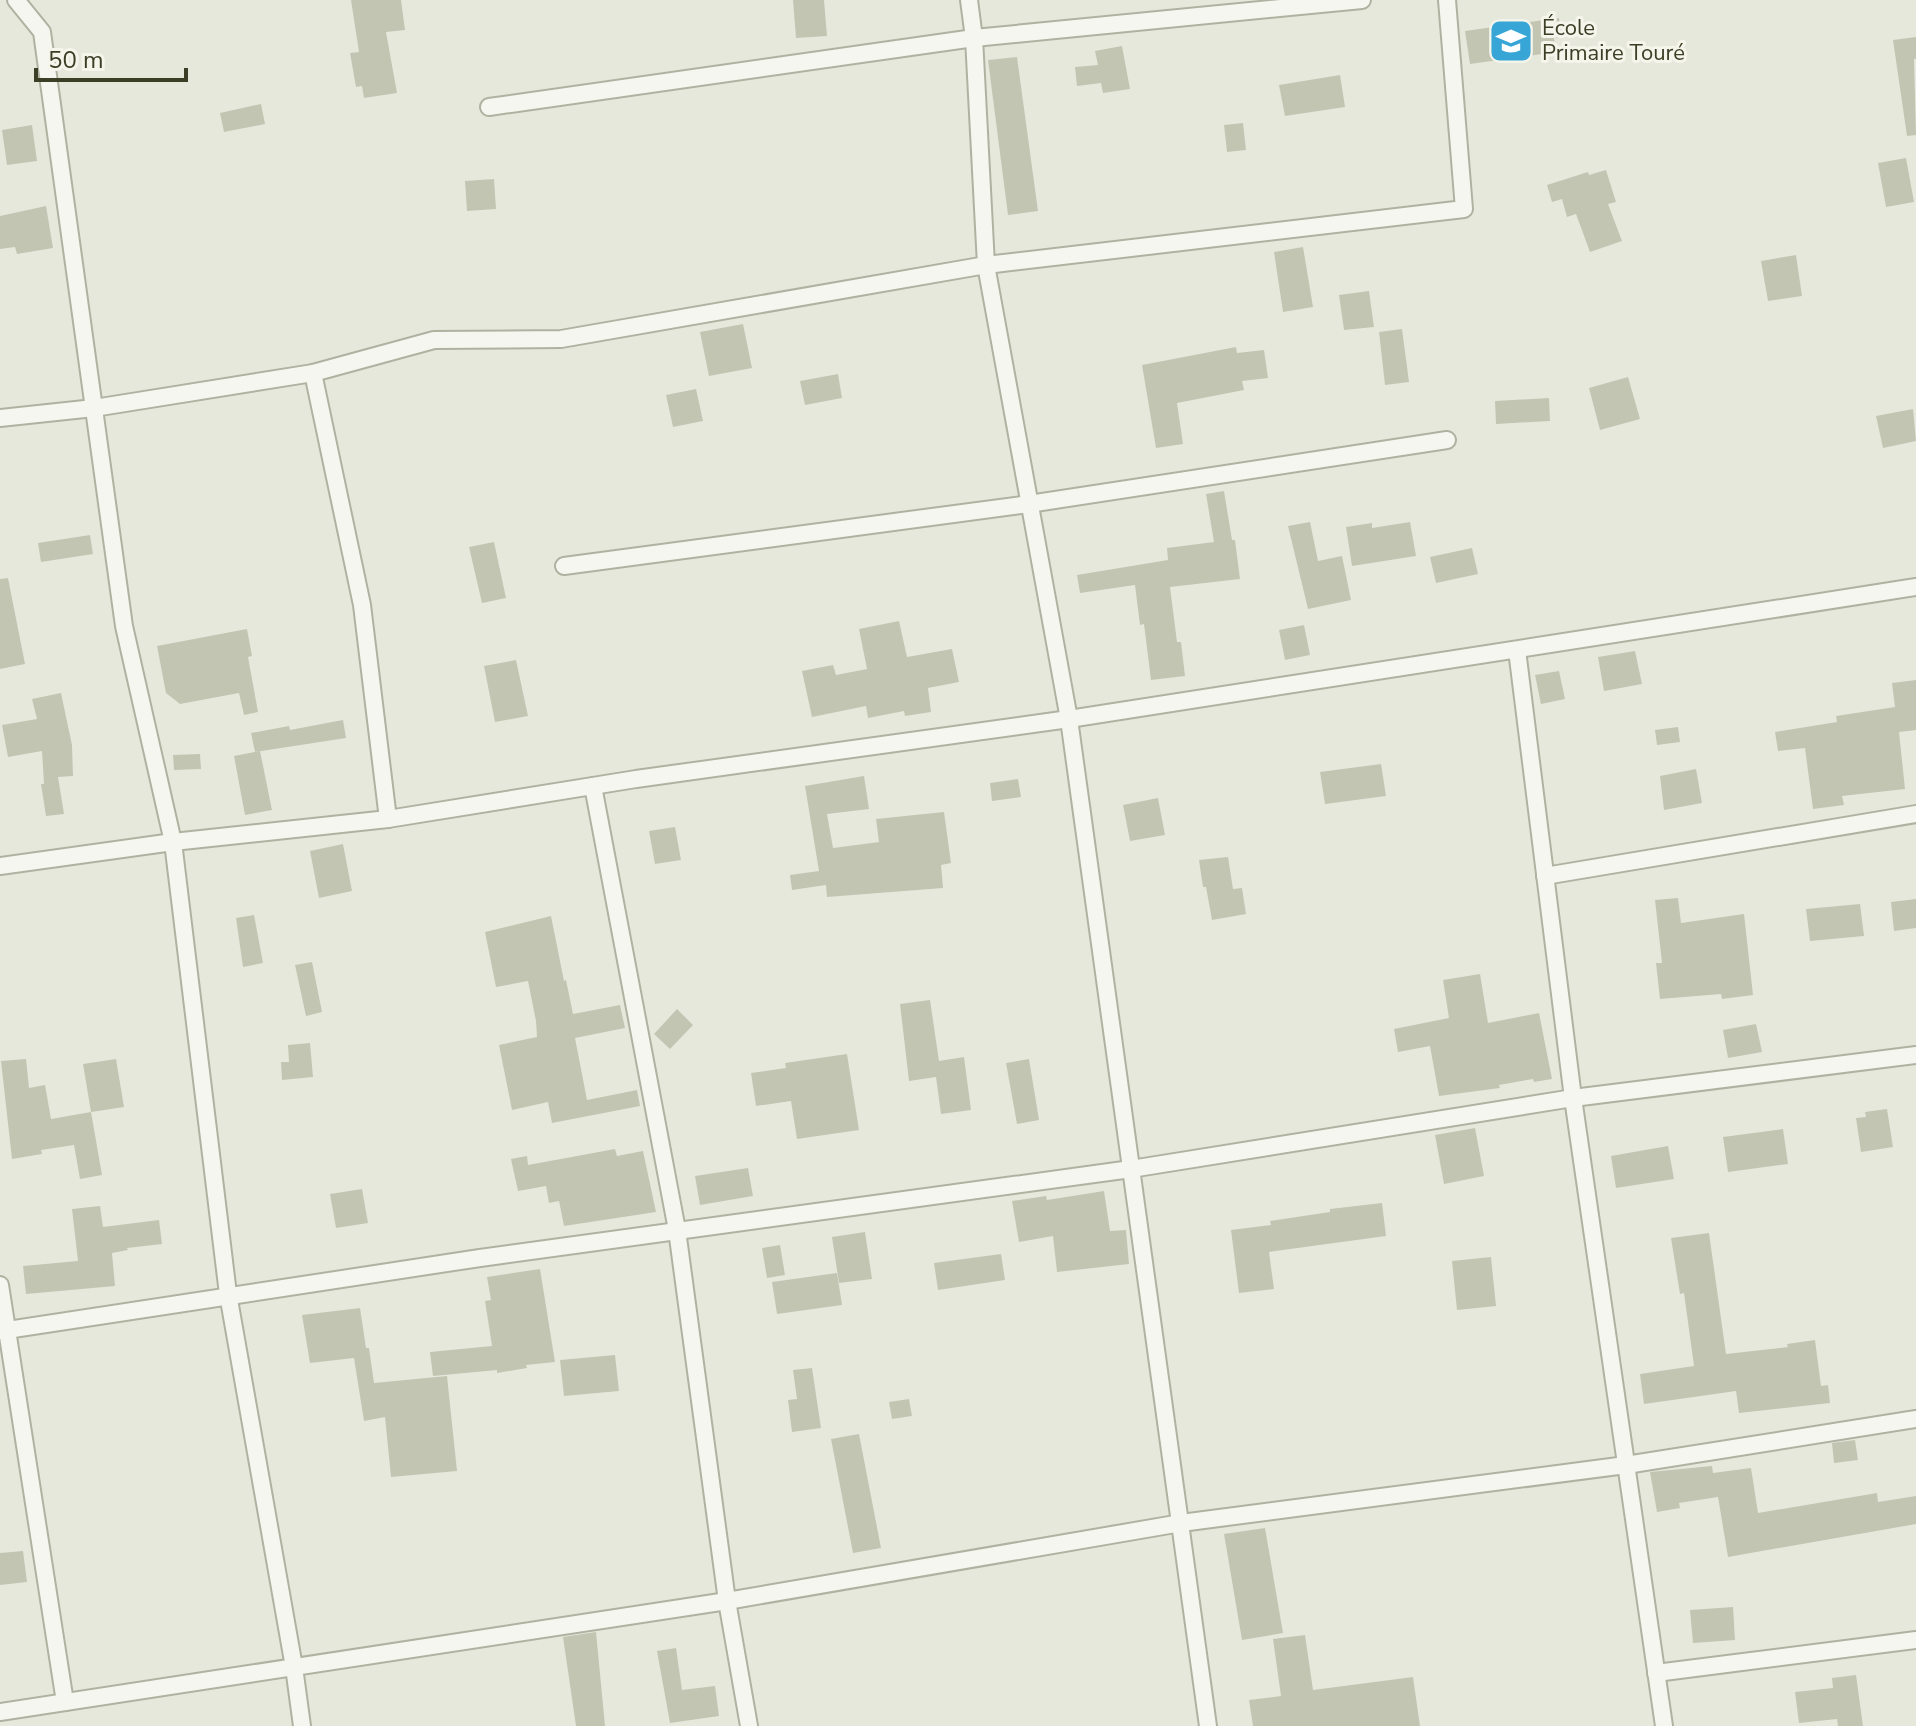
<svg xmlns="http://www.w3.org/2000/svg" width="1916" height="1726" viewBox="0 0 1916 1726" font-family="'Nunito Sans',sans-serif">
  <rect width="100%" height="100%" fill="#e7e8dc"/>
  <g fill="#c3c5b3">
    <path d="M351 0H401L405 30 386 32 397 93 364 98 362 86 356 87 350 53 359 52Z"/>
    <path d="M793 0H824L827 36 796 38Z"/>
    <path d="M1559 18 1562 37 1554 38 1556 52 1470 64 1465 31Z"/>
    <path d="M1916 37V59H1914L1916 135 1907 136 1893 40Z"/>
    <path d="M1122 46 1130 89 1103 93 1101 83 1077 86 1075 67 1098 65 1095 51Z"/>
    <path d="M1017 57 1038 211 1008 215 988 60Z"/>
    <path d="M1340 75 1345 107 1285 116 1279 85Z"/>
    <path d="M261 104 265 124 224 132 220 113Z"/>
    <path d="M1243 123 1246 150 1227 152 1224 125Z"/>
    <path d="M32 125 37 161 7 165 2 130Z"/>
    <path d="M1906 158 1914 202 1886 207 1878 163Z"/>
    <path d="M1606 170 1616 202 1608 204 1622 241 1590 252 1576 214 1567 217 1562 199 1552 202 1547 185 1588 172 1589 175Z"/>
    <path d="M494 179 496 209 467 211 465 181Z"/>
    <path d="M46 206 53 248 17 254 15 247 0 249V216Z"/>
    <path d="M1303 247 1313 307 1283 312 1274 252Z"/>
    <path d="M1796 255 1802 296 1768 301 1761 261Z"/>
    <path d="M1369 291 1374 327 1344 330 1339 295Z"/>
    <path d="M743 324 752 368 709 376 700 332Z"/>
    <path d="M1402 329 1409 382 1385 385 1379 332Z"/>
    <path d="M1236 347 1237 353 1264 350 1268 378 1242 381 1244 390 1177 403 1183 444 1156 448 1142 365Z"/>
    <path d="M838 374 842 398 805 405 800 381Z"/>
    <path d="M1628 377 1640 419 1600 430 1589 388Z"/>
    <path d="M696 389 703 421 673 427 666 395Z"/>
    <path d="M1549 398 1550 421 1496 424 1495 401Z"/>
    <path d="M1913 409 1916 441 1883 448 1876 416Z"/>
    <path d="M1224 491 1232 540H1235L1240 579 1170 587 1177 642H1181L1185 676 1151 680 1144 624 1140 625 1135 585 1080 593 1077 575 1168 560 1167 548 1214 542 1206 494Z"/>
    <path d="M1310 522 1318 561 1342 556 1351 600 1308 609 1288 526Z"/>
    <path d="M1410 522 1416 556 1352 566 1346 527 1372 523V528Z"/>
    <path d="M90 535 93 554 41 562 38 543Z"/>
    <path d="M494 542 506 598 482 603 469 547Z"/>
    <path d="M1472 548 1478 574 1436 583 1430 557Z"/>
    <path d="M8 578 25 664 0 669V579Z"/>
    <path d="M899 621 907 657 952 649 959 682 928 688 931 712 905 716 904 711 868 718 866 706 812 717 802 671 833 665 836 675 867 669 859 629Z"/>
    <path d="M1304 625 1310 655 1285 660 1279 630Z"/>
    <path d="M247 629 252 656 248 657 258 712 244 715 239 693 180 704 166 693 157 646Z"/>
    <path d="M1635 651 1642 684 1604 691 1598 657Z"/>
    <path d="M516 660 528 716 495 722 484 666Z"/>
    <path d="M1559 671 1565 699 1541 704 1535 675Z"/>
    <path d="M1916 680V730L1899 732 1905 789 1842 796 1844 805 1813 809 1805 748 1778 751 1775 732 1837 722 1836 716 1895 707 1892 683Z"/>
    <path d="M61 693 72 745 73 776 58 777 64 814 46 816 41 784H44L42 751 8 757 2 725 37 719 32 699Z"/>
    <path d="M343 720 346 738 255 752 251 733 289 726 290 730Z"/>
    <path d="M1678 727 1680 742 1657 745 1655 730Z"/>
    <path d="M260 751 272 810 245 815 234 756Z"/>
    <path d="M200 754 201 769 174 770 173 755Z"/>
    <path d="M1381 764 1386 796 1325 804 1320 772Z"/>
    <path d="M1696 769 1702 803 1664 810 1660 776Z"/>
    <path d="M864 776 869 809 827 814 833 848 879 842 876 819 944 812 951 863 941 865 943 888 827 897 826 885 792 890 790 875 819 871 805 786Z"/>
    <path d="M1018 779 1021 797 992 801 990 783Z"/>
    <path d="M1158 798 1165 835 1130 841 1123 805Z"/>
    <path d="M675 827 681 860 655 864 649 831Z"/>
    <path d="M343 844 352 891 319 898 310 851Z"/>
    <path d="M1228 857 1233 889 1242 888 1246 914 1212 920 1206 887H1203L1199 860Z"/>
    <path d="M1678 898 1681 923 1744 914 1753 995 1722 999 1721 994 1660 999 1656 963H1662L1655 900Z"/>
    <path d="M1916 899V928L1894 931 1891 902Z"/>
    <path d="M1860 904 1864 936 1810 941 1806 909Z"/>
    <path d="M254 915 263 963 243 967 236 918Z"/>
    <path d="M551 916 564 981 566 980 573 1014 620 1005 625 1028 575 1038 587 1100 637 1090 640 1106 552 1123 548 1102 512 1110 499 1045 537 1037 536 1021 528 981 496 987 485 932Z"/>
    <path d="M312 962 322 1012 306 1016 295 965Z"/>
    <path d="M1480 974 1488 1023 1539 1013 1552 1079 1534 1082 1533 1079 1499 1085 1500 1088 1439 1096 1430 1046 1398 1052 1394 1029 1449 1018 1443 980Z"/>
    <path d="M930 1000 939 1061 964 1057 971 1110 941 1114 936 1077 909 1081 900 1004Z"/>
    <path d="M677 1009 693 1025 670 1049 654 1034Z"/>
    <path d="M1756 1024 1762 1052 1728 1058 1723 1030Z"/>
    <path d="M310 1043 313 1077 282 1080 281 1062H289L288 1045Z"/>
    <path d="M847 1054 859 1130 797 1139 791 1101 756 1106 751 1073 786 1068 785 1063Z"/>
    <path d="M26 1059 29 1088 45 1085 51 1119 91 1112 102 1175 80 1179 74 1145 41 1150 42 1154 12 1159 1 1061Z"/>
    <path d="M116 1059 124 1107 91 1112 83 1064Z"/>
    <path d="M1029 1059 1039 1120 1017 1124 1006 1063Z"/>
    <path d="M1887 1109 1893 1147 1861 1152 1856 1118 1866 1117 1865 1112Z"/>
    <path d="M1475 1128 1484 1176 1444 1184 1435 1135Z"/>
    <path d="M1783 1129 1788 1164 1728 1172 1723 1137Z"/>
    <path d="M1668 1146 1674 1179 1616 1188 1611 1156Z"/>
    <path d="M615 1149 617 1156 643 1151 656 1212 564 1226 559 1201 549 1203 546 1186 518 1191 511 1159 527 1156 528 1165Z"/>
    <path d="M748 1168 753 1196 700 1205 695 1176Z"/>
    <path d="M362 1189 368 1223 336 1228 330 1194Z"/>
    <path d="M1104 1191 1110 1231 1126 1230 1129 1264 1057 1272 1053 1236 1019 1242 1012 1201 1046 1196 1047 1200Z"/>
    <path d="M1382 1203 1386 1236 1269 1252 1274 1289 1239 1293 1231 1230 1271 1225 1270 1221 1330 1212V1209Z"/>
    <path d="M100 1206 103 1227 159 1220 162 1244 127 1248 128 1250 112 1253 115 1286 26 1294 23 1266 78 1261 72 1209Z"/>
    <path d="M865 1232 872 1279 839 1283 832 1237Z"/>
    <path d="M1709 1233 1726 1354 1788 1347 1787 1344 1815 1340 1821 1386 1828 1385 1830 1403 1739 1413 1736 1391 1644 1404 1640 1374 1694 1366 1684 1293 1680 1294 1671 1238Z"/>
    <path d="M780 1245 785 1275 767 1278 762 1248Z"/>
    <path d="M1001 1254 1005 1280 938 1290 934 1263Z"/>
    <path d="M1491 1257 1496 1306 1457 1310 1452 1261Z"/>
    <path d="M540 1269 555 1362 526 1365 527 1368 497 1373V1370L433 1376 430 1352 492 1346 485 1301 491 1300 487 1277Z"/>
    <path d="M837 1273 842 1305 777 1314 772 1282Z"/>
    <path d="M360 1308 366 1348H369L374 1383 447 1376 457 1471 391 1477 385 1417 364 1421 354 1358 310 1363 302 1315Z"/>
    <path d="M615 1355 619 1391 564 1396 560 1360Z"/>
    <path d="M812 1368 821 1428 792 1432 788 1400 797 1399 793 1370Z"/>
    <path d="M909 1399 912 1416 892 1419 889 1402Z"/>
    <path d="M859 1434 881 1548 853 1553 831 1439Z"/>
    <path d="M1855 1440 1858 1460 1834 1463 1832 1443Z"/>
    <path d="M1712 1466 1713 1473 1751 1468 1758 1513 1877 1493 1878 1502 1916 1496V1524L1728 1557 1718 1497 1679 1503 1680 1508 1657 1512 1650 1472Z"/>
    <path d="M1265 1528 1283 1633 1242 1640 1224 1534Z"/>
    <path d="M23 1551 27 1582 0 1585V1553Z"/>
    <path d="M1733 1607 1735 1640 1693 1643 1690 1610Z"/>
    <path d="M596 1632 605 1726H576L563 1637Z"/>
    <path d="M1305 1635 1313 1690 1413 1677 1420 1726H1253L1249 1700 1281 1696 1273 1639Z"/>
    <path d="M676 1648 682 1690 715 1686 719 1716 670 1723 657 1651Z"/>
    <path d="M1856 1675 1863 1726H1838L1837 1719 1799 1723 1795 1692 1833 1688 1832 1678Z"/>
  </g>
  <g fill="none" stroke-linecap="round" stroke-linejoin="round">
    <g stroke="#b0b2a1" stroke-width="20">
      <g id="street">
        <path d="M16 0 42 32 124 626 173 842 228 1294 294 1667 302 1726"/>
        <path d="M969 0 974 38 986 265 1069 719 1208 1726"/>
        <path d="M489 107 974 38 1362 0"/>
        <path d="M313 373 362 605 388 819"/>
        <path d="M0 418 94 408 313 373 434 340 561 339 986 265 1464 209 1447 0"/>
        <path d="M564 566 1029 504 1447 440"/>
        <path d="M1517 650 1573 1098 1664 1726"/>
        <path d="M593 786 677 1230 727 1601 749 1726"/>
        <path d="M0 866 173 842 388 819 636 779 1069 719 1916 587"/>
        <path d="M1545 876 1916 814"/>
        <path d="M0 1285 65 1702"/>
        <path d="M0 1331 480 1258 1131 1169 1573 1098 1916 1055"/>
        <path d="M1656 1673 1916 1640"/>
        <path d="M0 1712 727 1601 1181 1523 1626 1465 1916 1419"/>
      </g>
    </g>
    <use href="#street" stroke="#f5f6ef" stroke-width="16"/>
  </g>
  <defs>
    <g id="school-square" transform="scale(2.3)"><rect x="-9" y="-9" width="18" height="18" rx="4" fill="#37a6d7" stroke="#f5f5ec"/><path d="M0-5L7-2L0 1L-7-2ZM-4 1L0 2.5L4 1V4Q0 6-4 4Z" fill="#fff"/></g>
  </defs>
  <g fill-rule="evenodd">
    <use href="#school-square" x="1511" y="41"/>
  </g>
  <g text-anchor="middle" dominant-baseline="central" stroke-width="6" stroke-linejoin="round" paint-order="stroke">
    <g font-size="22" fill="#3c3f25" stroke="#f5f5ec" text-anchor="start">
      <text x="1542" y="28">École<tspan x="1542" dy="25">Primaire Touré</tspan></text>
    </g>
  </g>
  <path d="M36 68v12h150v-12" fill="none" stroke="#3c3f25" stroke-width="4"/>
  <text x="48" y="68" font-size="24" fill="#3c3f25" stroke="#f5f5ec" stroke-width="6" paint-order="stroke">50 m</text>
</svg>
